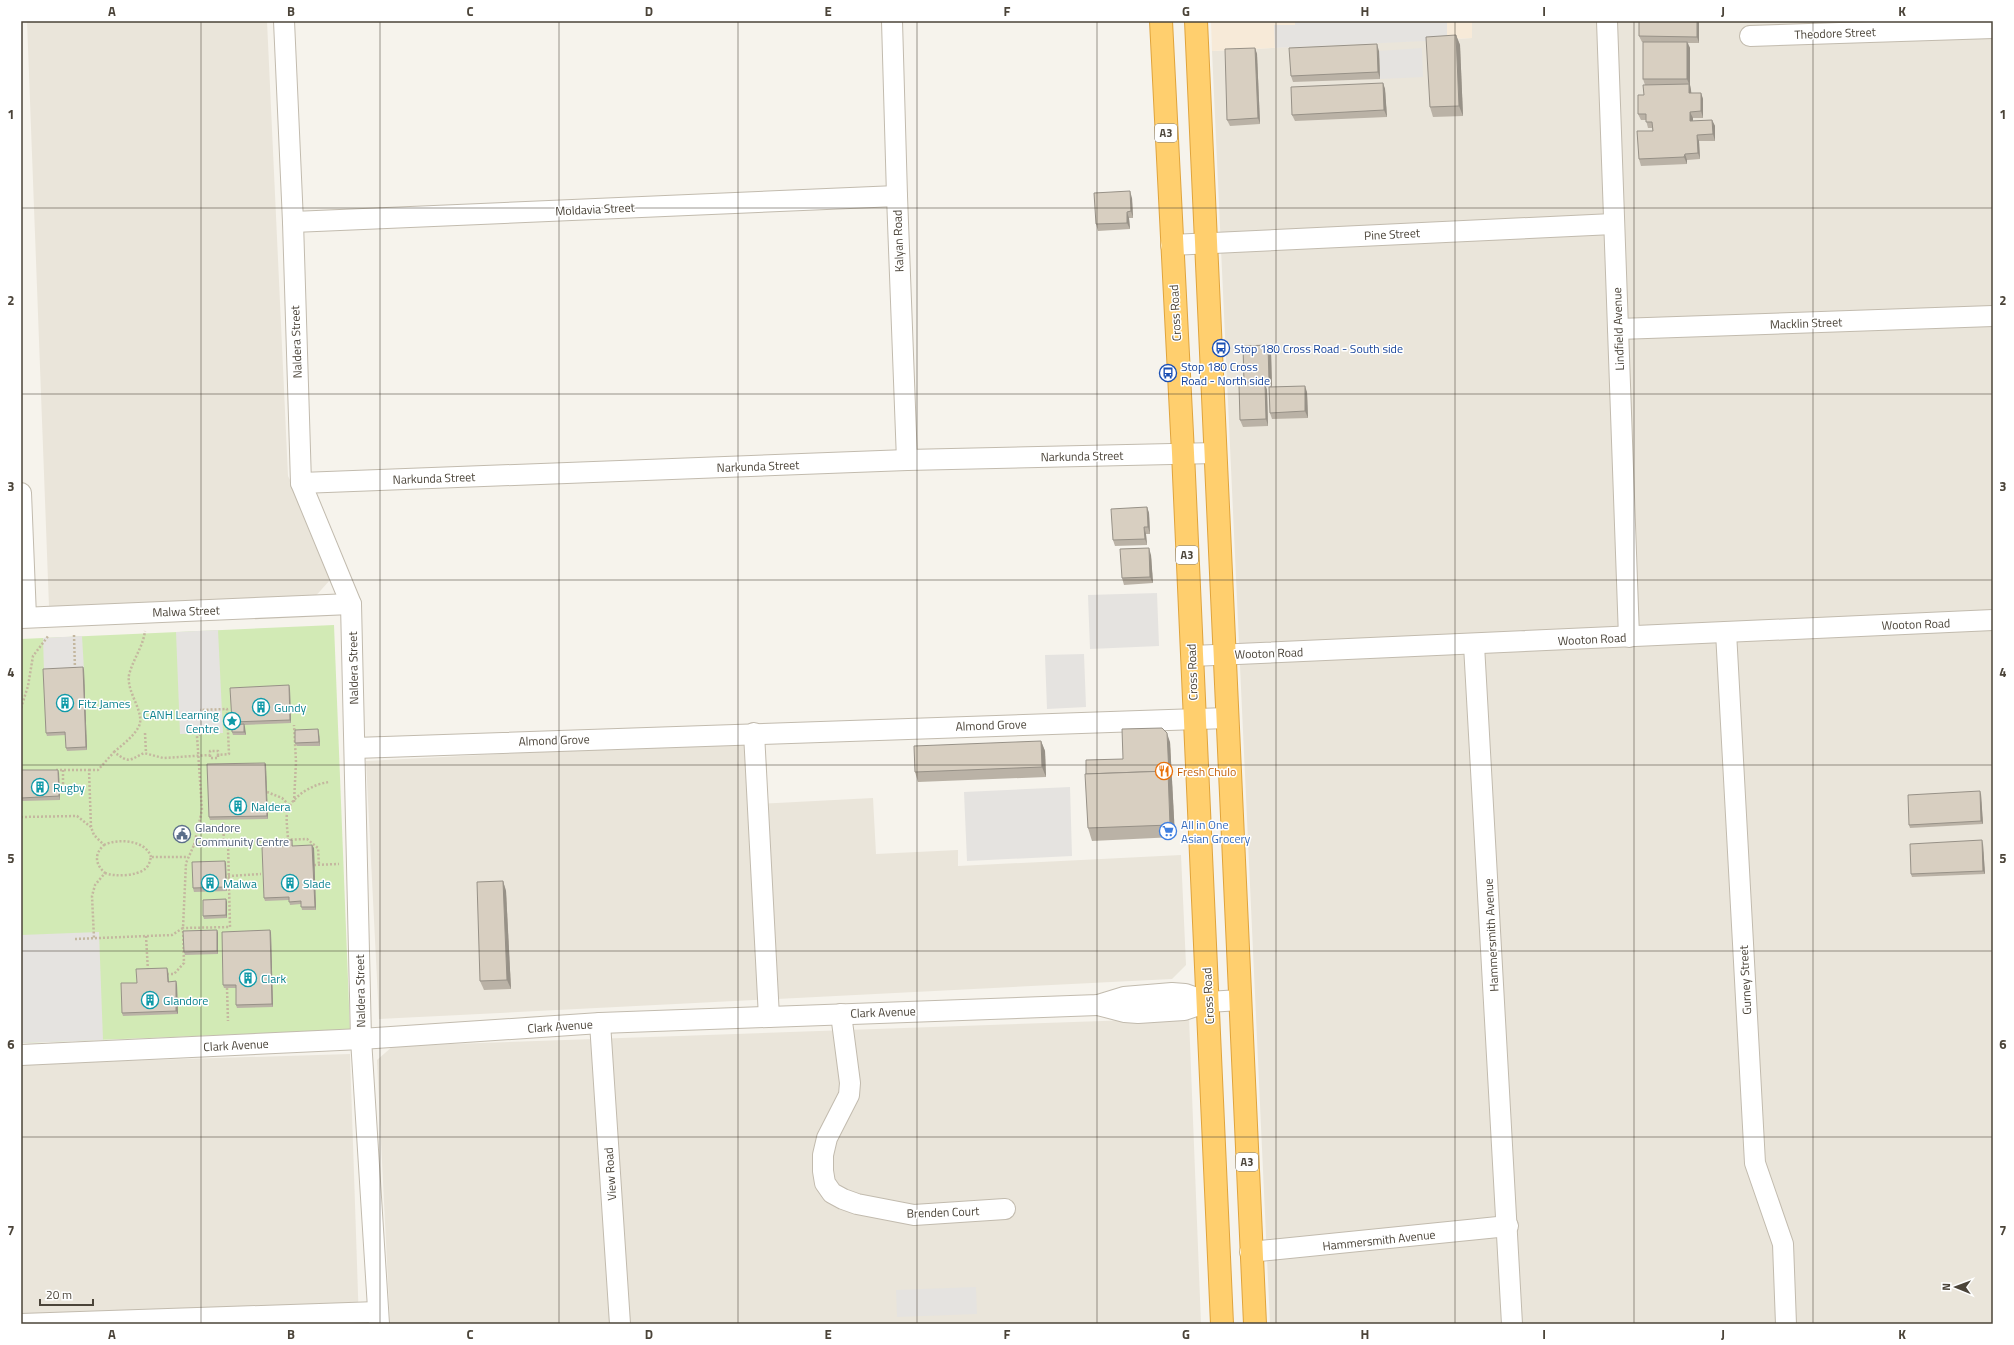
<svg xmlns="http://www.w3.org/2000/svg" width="2014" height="1345" viewBox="0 0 2014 1345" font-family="'Titillium Web',sans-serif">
  <rect width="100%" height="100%" fill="#f6f3ec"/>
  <g fill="#eae5da">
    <path d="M27 21H267L288 476 313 526 330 580 312 600 49 607Z"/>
    <path d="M1472 21H1993V1324H1270L1212 51 1472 38Z"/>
    <path d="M755 741 758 804 873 798 876 854 958 850V866L1181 855 1186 965 1172 979 379 1019 366 761Z"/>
    <path d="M1189 1018 1201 1324H390L377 1060 393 1046Z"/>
    <path d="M350 1054 359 1324H21V1064Z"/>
  </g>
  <path fill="#f7ead8" d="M1211 21H1472V38L1212 51Z"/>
  <path fill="#d2eab5" d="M334 625 350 1030 21 1043V639Z"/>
  <g fill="#e5e3e0">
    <path d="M1295 21H1447V40L1275 48 1274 25H1295Z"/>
    <path d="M1422 48 1423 77 1380 79 1379 51Z"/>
    <path d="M1157 593 1159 646 1090 649 1088 595Z"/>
    <path d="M218 630 223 733 180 734 176 632Z"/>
    <path d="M82 636 84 670 44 672 43 638Z"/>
    <path d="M1084 654 1086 707 1047 709 1045 655Z"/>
    <path d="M1070 787 1072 856 967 861 964 792Z"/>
    <path d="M99 932 103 1040 21 1043V935Z"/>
    <path d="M976 1287 977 1314 897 1317 896 1290Z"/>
  </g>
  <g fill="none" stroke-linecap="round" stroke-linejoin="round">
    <g stroke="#c2bbae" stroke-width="22">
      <g id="minor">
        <path d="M284 21 293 222 301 483 351 604 361 1039 379 1324"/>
        <path d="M892 21 897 196 907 460"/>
        <path d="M1607 21 1629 637"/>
        <path d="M1750 36 1993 28"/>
        <path d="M293 222 897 196"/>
        <path d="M1171 245 1613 224"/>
        <path d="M1618 329 1993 316"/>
        <path d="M301 483 907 460 1216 453"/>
        <path d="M21 493 26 617"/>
        <path d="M21 618 351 604"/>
        <path d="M1726 632 1755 1163 1783 1244 1786 1324"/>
        <path d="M1474 645 1512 1324"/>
        <path d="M1192 656 1993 620"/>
        <path d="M754 733 769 1017"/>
        <path d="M355 748 1227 718"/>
        <path d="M1098 1005 1125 1012 1138 1013 1184 1010 1208 1002 1240 1000"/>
        <path d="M841 1014 850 1083 849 1095 827 1138 823 1155V1171L825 1183 832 1193 843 1199 857 1204 914 1215 1005 1209"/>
        <path d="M600 1023 620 1324"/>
        <path d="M21 1055 361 1039 600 1023 1098 1005 1124 997 1172 993 1185 994 1208 1002"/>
        <path d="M1250 1252 1508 1226"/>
        <path d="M21 1324 378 1312"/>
      </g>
    </g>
    <g stroke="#e0a43c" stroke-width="24">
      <g id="highway">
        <path d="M1161 21 1183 453 1222 1324"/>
        <path d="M1196 21 1255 1324"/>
      </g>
    </g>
    <g stroke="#c4b79f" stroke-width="2.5" stroke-dasharray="2 2" stroke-linecap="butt">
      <path d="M74 635 75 670"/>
      <path d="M21 708 28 686 33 656 49 635"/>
      <path d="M145 733 146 753"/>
      <path d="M114 752C122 745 132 738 138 728 147 714 126 693 129 675 133 659 143 647 145 631"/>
      <path d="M210 755V758H218V755"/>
      <path d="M56 770H89L91 827 94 835 104 845C94 854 95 864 105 873L95 885 92 896 94 938"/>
      <path d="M63 770V784"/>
      <path d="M89 770H98L114 752C130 764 129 760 144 753L163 758 210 755V751H218V755L229 754 227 709 200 710"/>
      <path d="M267 792 282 798 290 806"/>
      <path d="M294 802 296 762 294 725"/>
      <path d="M21 817 77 816 91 827"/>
      <path d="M223 822 224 842"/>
      <path d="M288 841C288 832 285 817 288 809 295 794 314 784 329 782"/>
      <path d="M104 845C118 838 146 840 151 857"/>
      <path d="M194 845 202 810 197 736 200 734"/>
      <path d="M314 865 339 864"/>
      <path d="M105 873C114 877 137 876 145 869 149 866 150 861 151 857H188"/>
      <path d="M228 876 261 874"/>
      <path d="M146 936 148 971"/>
      <path d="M75 939 172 935 183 928 186 863 194 845 201 843 307 839 318 848 319 865"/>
      <path d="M167 974H174L184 963 183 928 230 927 228 842"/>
      <path d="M227 988 228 1021"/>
    </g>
    <use href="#minor" stroke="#fff" stroke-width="20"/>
    <use href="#highway" stroke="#ffcf6e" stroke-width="22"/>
  </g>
  <g fill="#bab2a6">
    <path d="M1699 21V43H1688L1690 48V85L1691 90V93H1701L1703 99V118H1693V121L1712 120 1715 126V141H1699L1700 159 1687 160V164L1641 166 1639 159 1653 131 1652 128H1648L1646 120H1641L1638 114 1644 95 1645 85 1643 79V42H1642L1639 36Z"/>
    <path d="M1456 35 1460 45 1463 116 1433 117 1430 107Z"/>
    <path d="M1255 48 1257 54 1260 124 1230 126 1227 120Z"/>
    <path d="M1379 51 1380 79 1293 82 1291 76Z"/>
    <path d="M1383 83 1385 89 1387 117 1295 121 1292 115Z"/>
    <path d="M1132 198 1133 218H1129L1130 229 1098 231 1096 224Z"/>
    <path d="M1268 345 1271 351 1272 387 1307 392 1308 418 1272 419 1270 413 1269 387H1266L1267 390 1268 426 1243 427 1240 420 1245 385 1244 382Z"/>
    <path d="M1147 507 1149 513 1150 534H1146L1147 545 1115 546 1113 540Z"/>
    <path d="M1151 555 1153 583 1124 585 1122 578Z"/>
    <path d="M83 667 84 670 87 750 67 751 66 748V735L47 736 46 733Z"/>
    <path d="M290 689 291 723 244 725 246 735H233L232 732 233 725 232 722Z"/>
    <path d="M318 729 319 732 320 746H297L295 743Z"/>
    <path d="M1041 741 1045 751 1046 777 918 782 915 772Z"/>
    <path d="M1170 742 1175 837 1092 841 1088 828 1086 774 1123 759Z"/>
    <path d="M265 763 266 766 268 819 210 820 209 817Z"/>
    <path d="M21 770 59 773 60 800 21 801Z"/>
    <path d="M1981 794 1983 824 1910 828 1909 825Z"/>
    <path d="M292 840 293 846 314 848 316 910H302L301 904 290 905 289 900 265 901 264 898 284 846Z"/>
    <path d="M1983 844 1985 874 1912 877 1911 874Z"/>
    <path d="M225 861 226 864 227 891 194 892 193 888Z"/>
    <path d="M503 881 506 891 511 989 484 990 480 981Z"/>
    <path d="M227 902V918L204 919 203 916Z"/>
    <path d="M217 930 218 933V954L185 955 184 952Z"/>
    <path d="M270 930 271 933 273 1007 237 1008 236 1005V988H224L223 985Z"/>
    <path d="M168 971 169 982 176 981 177 985 178 1014 123 1016 122 1013 137 983Z"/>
  </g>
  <g fill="#979187">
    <path d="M1697 21H1699V43L1697 37Z"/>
    <path d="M1456 35 1460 45 1463 116 1459 106Z"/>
    <path d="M1687 42 1690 48V85L1691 90 1692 99 1689 93V84L1687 79Z"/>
    <path d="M1377 44 1379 51 1380 79 1378 72Z"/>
    <path d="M1255 48 1257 54 1260 124 1258 118Z"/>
    <path d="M1383 83 1385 89 1387 117 1384 110Z"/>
    <path d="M1701 93 1703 99V118L1701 111Z"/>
    <path d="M1690 112 1693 118V127L1690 121Z"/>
    <path d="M1712 120 1715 126V141L1713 134Z"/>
    <path d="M1697 135 1699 141 1700 159 1698 153Z"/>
    <path d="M1685 154 1687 160V164L1684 157Z"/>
    <path d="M1130 191 1132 198 1133 218 1131 211Z"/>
    <path d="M1127 212 1129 218 1130 229 1127 223Z"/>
    <path d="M1268 345 1271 351 1272 387 1269 381Z"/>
    <path d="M1265 384 1267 390 1268 426 1266 419Z"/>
    <path d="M1305 386 1307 392 1308 418 1305 411Z"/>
    <path d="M1147 507 1149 513 1150 534 1148 527Z"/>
    <path d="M1144 527 1146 534 1147 545 1145 539Z"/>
    <path d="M1149 548 1151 555 1153 583 1150 577Z"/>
    <path d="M83 667 84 670 87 750 86 747Z"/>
    <path d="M289 685 290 689 291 723 290 720Z"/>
    <path d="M244 724 245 727 246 735 244 732Z"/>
    <path d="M318 729 319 732 320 746 319 742Z"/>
    <path d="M1167 733 1170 742 1175 837 1170 825Z"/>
    <path d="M1041 741 1045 751 1046 777 1042 767Z"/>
    <path d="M265 763 266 766 268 819 267 816Z"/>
    <path d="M58 770 59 773 60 800 59 796Z"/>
    <path d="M1980 791 1981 794 1983 824 1981 821Z"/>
    <path d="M1982 840 1983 844 1985 874 1983 871Z"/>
    <path d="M312 845 314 848 316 910 315 907Z"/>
    <path d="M225 861 226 864 227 891 226 887Z"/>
    <path d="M503 881 506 891 511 989 507 980Z"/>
    <path d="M226 899 227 902V918L226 915Z"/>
    <path d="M217 930 218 933V954L217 951Z"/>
    <path d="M270 930 271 933 273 1007 272 1004Z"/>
    <path d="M167 968 168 971 169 985 168 982Z"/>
    <path d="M176 981 177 985 178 1014 176 1011Z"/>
  </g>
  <g fill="#d8cfc1" stroke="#979187">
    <path d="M1639 21H1697V37L1639 36Z"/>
    <path d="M1456 35 1459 106 1430 107 1426 37Z"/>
    <rect x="1643" y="42" width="44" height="37"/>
    <path d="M1377 44 1378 72 1291 76 1289 48Z"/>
    <path d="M1255 48 1258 118 1227 120 1225 49Z"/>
    <path d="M1383 83 1384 110 1292 115 1291 87Z"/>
    <path d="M1689 84V93H1701V111L1690 112V121L1712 120 1713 134 1697 135 1698 153 1685 154 1684 157 1639 159 1637 131H1653L1652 122H1646V114H1638V95H1644L1643 85Z"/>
    <path d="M1130 191 1131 211 1127 212V223L1096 224 1094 193Z"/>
    <path d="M1268 345 1269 381 1244 382 1243 346Z"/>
    <path d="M1265 384 1266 419 1240 420 1239 385Z"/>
    <path d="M1305 386V411L1270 413 1269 387Z"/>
    <path d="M1147 507 1148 527H1144L1145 539 1113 540 1111 509Z"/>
    <path d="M1149 548 1150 577 1122 578 1120 549Z"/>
    <path d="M83 667 86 747 66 748 65 732 46 733 43 669Z"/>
    <path d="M289 685 290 720 232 722 230 688Z"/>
    <path d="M244 724V732H232V725Z"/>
    <path d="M1162 728 1167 733 1169 774 1168 771 1086 774V760L1123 759 1122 729Z"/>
    <path d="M318 729 319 742 295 743V730Z"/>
    <path d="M1041 741 1042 767 915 772 914 746Z"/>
    <path d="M265 763 267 816 209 817 207 764Z"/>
    <path d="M21 770H58L59 796 21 798Z"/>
    <path d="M1168 771 1170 825 1088 828 1085 774Z"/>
    <path d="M1980 791 1981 821 1909 825 1908 795Z"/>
    <path d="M283 840H292V846L312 845 315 907H301V901L289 902V897L264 898 262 847 284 846Z"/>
    <path d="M1982 840 1983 871 1911 874 1910 844Z"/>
    <path d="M225 861 226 887 193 888 192 862Z"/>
    <path d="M503 881 507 980 480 981 477 882Z"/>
    <path d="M226 899V915L203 916V900Z"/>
    <path d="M217 930V951L184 952 183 931Z"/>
    <path d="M270 930 272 1004 236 1005V985H223L222 932Z"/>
    <path d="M167 968 168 982 176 981V1011L122 1013 121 983H137L136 969Z"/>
  </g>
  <path fill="none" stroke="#4b4439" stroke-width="1" stroke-opacity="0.55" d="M201 21V1324M380 21V1324M559 21V1324M738 21V1324M917 21V1324M1097 21V1324M1276 21V1324M1455 21V1324M1634 21V1324M1813 21V1324M21 208H1993M21 394H1993M21 580H1993M21 765H1993M21 951H1993M21 1137H1993"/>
  <defs>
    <g id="bus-ring" transform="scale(0.9)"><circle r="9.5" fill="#fff" stroke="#1a4fb4" stroke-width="1.5"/><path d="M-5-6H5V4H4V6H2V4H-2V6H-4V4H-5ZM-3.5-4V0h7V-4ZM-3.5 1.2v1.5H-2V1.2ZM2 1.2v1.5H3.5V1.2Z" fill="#1a4fb4"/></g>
    <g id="building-ring" transform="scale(0.9)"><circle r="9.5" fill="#fff" stroke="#0f9aa8" stroke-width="1.5"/><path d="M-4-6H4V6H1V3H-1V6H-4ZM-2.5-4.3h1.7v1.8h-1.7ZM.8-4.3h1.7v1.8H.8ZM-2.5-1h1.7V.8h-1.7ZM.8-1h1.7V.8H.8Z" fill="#0f9aa8"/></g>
    <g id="sight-ring" transform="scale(0.9)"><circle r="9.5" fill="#fff" stroke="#0f9aa8" stroke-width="1.5"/><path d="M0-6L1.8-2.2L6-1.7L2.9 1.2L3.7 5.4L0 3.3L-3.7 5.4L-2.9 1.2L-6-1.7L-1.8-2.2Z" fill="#0f9aa8"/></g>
    <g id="restaurant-ring" transform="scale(0.9)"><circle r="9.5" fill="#fff" stroke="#e8710a" stroke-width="1.5"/><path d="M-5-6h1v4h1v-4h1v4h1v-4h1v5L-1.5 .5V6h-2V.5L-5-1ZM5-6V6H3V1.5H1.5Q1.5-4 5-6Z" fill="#e8710a"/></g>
    <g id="supermarket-ring" transform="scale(0.9)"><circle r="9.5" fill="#fff" stroke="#3f7fe0" stroke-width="1.5"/><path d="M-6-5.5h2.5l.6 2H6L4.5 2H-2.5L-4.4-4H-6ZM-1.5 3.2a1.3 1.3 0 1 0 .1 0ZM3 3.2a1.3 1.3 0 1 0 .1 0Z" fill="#3f7fe0"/></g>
    <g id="civic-ring" transform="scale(0.9)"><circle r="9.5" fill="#fff" stroke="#5c6f8a" stroke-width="1.5"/><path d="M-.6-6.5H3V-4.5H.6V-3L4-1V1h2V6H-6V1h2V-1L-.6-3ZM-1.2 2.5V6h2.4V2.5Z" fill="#5c6f8a"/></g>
  </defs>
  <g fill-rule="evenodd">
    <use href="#bus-ring" x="1221" y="348"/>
    <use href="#bus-ring" x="1168" y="373"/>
    <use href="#building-ring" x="65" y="703"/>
    <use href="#building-ring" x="261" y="707"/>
    <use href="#sight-ring" x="232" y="721"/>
    <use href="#restaurant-ring" x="1164" y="771"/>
    <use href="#building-ring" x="40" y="787"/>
    <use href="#building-ring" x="238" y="806"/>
    <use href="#supermarket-ring" x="1168" y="831"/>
    <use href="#civic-ring" x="182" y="834"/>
    <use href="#building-ring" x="210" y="883"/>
    <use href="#building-ring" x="290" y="883"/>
    <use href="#building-ring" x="248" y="978"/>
    <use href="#building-ring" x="150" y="1000"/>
  </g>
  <g text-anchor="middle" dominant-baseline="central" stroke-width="3" stroke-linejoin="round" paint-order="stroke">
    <g fill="#fff" stroke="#817c74" stroke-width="1">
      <rect x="1155" y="124" width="22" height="18" rx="3"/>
      <rect x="1176" y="546" width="22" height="18" rx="3"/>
      <rect x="1236" y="1153" width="22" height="18" rx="3"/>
    </g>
    <g font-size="11" font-weight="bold" fill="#4b4439">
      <text x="1166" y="133">A3</text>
      <text x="1187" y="555">A3</text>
      <text x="1247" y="1162">A3</text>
    </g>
    <g font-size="12" fill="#4b4439" stroke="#fff">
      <text transform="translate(1835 33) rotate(-2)">Theodore Street</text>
      <text transform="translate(595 209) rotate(-3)">Moldavia Street</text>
      <text transform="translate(1392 234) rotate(-3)">Pine Street</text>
      <text transform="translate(898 241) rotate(-92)">Kalyan Road</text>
      <text transform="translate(1175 313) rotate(-93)">Cross Road</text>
      <text transform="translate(1806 323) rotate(-2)">Macklin Street</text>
      <text transform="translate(1618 329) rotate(-92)">Lindfield Avenue</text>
      <text transform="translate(296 342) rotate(-92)">Naldera Street</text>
      <text transform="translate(1082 456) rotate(-1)">Narkunda Street</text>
      <text transform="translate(758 466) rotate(-2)">Narkunda Street</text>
      <text transform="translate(434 478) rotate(-2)">Narkunda Street</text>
      <text transform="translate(186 611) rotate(-2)">Malwa Street</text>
      <text transform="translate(1916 624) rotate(-2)">Wooton Road</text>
      <text transform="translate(1592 639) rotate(-3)">Wooton Road</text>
      <text transform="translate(1269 653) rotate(-2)">Wooton Road</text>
      <text transform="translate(353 668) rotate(-91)">Naldera Street</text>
      <text transform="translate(1192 672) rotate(-92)">Cross Road</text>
      <text transform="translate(991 725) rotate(-2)">Almond Grove</text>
      <text transform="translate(554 740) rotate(-2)">Almond Grove</text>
      <text transform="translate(1491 935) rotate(-93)">Hammersmith Avenue</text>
      <text transform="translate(1745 980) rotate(-93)">Gurney Street</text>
      <text transform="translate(360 991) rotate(-91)">Naldera Street</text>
      <text transform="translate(1208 996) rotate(-93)">Cross Road</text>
      <text transform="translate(883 1012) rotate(-2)">Clark Avenue</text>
      <text transform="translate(560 1026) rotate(-4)">Clark Avenue</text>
      <text transform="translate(236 1045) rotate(-3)">Clark Avenue</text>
      <text transform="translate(610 1174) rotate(-94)">View Road</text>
      <text transform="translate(943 1212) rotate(-2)">Brenden Court</text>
      <text transform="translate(1379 1240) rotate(-6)">Hammersmith Avenue</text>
    </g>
    <g font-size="12" fill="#164399" stroke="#fff" text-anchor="start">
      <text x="1234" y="348">Stop 180 Cross Road - South side</text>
      <text x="1181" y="366">Stop 180 Cross<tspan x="1181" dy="14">Road - North side</tspan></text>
    </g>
    <g font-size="12" fill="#0d838f" stroke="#fff" text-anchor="start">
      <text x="78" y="703">Fitz James</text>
      <text x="274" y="707">Gundy</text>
      <text x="219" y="714" text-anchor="end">CANH Learning<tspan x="219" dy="14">Centre</tspan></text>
      <text x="53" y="787">Rugby</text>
      <text x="251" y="806">Naldera</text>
      <text x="223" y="883">Malwa</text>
      <text x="303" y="883">Slade</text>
      <text x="261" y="978">Clark</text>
      <text x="163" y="1000">Glandore</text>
    </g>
    <g font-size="12" fill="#c56008" stroke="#fff" text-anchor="start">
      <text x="1177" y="771">Fresh Chulo</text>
    </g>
    <g font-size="12" fill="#366cbe" stroke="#fff" text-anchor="start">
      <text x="1181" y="824">All in One<tspan x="1181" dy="14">Asian Grocery</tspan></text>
    </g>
    <g font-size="12" fill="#4e5e75" stroke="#fff" text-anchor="start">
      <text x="195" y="827">Glandore<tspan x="195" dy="14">Community Centre</tspan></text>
    </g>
  </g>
  <rect width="2014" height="1345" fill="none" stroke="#ffffff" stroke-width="44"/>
  <g transform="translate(1956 1287) rotate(271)" stroke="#ffffff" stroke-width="3" paint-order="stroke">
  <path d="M0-3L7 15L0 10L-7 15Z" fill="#4b4439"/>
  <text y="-6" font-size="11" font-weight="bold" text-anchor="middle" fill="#4b4439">N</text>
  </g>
  <path d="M40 1299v6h53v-6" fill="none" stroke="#4b4439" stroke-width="2"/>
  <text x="46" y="1299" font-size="12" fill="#4b4439" stroke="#ffffff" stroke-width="3" paint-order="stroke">20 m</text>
  <rect x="22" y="22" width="1970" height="1301" fill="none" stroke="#4b4439" stroke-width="1.5"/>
  <g font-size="13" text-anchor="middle" font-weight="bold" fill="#4b4439">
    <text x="112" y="16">A</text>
    <text x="291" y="16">B</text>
    <text x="470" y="16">C</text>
    <text x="649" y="16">D</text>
    <text x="828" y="16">E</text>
    <text x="1007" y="16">F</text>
    <text x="1186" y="16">G</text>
    <text x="1365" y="16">H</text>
    <text x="1544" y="16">I</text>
    <text x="1723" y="16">J</text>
    <text x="1902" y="16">K</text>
    <text x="11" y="119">1</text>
    <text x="2003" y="119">1</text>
    <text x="11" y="305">2</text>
    <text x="2003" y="305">2</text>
    <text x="11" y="491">3</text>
    <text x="2003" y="491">3</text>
    <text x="11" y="677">4</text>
    <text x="2003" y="677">4</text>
    <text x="11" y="863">5</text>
    <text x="2003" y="863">5</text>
    <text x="11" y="1049">6</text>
    <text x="2003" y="1049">6</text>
    <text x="11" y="1235">7</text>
    <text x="2003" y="1235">7</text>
    <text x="112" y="1339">A</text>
    <text x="291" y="1339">B</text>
    <text x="470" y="1339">C</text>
    <text x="649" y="1339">D</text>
    <text x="828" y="1339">E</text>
    <text x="1007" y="1339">F</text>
    <text x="1186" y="1339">G</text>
    <text x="1365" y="1339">H</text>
    <text x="1544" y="1339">I</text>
    <text x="1723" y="1339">J</text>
    <text x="1902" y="1339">K</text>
  </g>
</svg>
